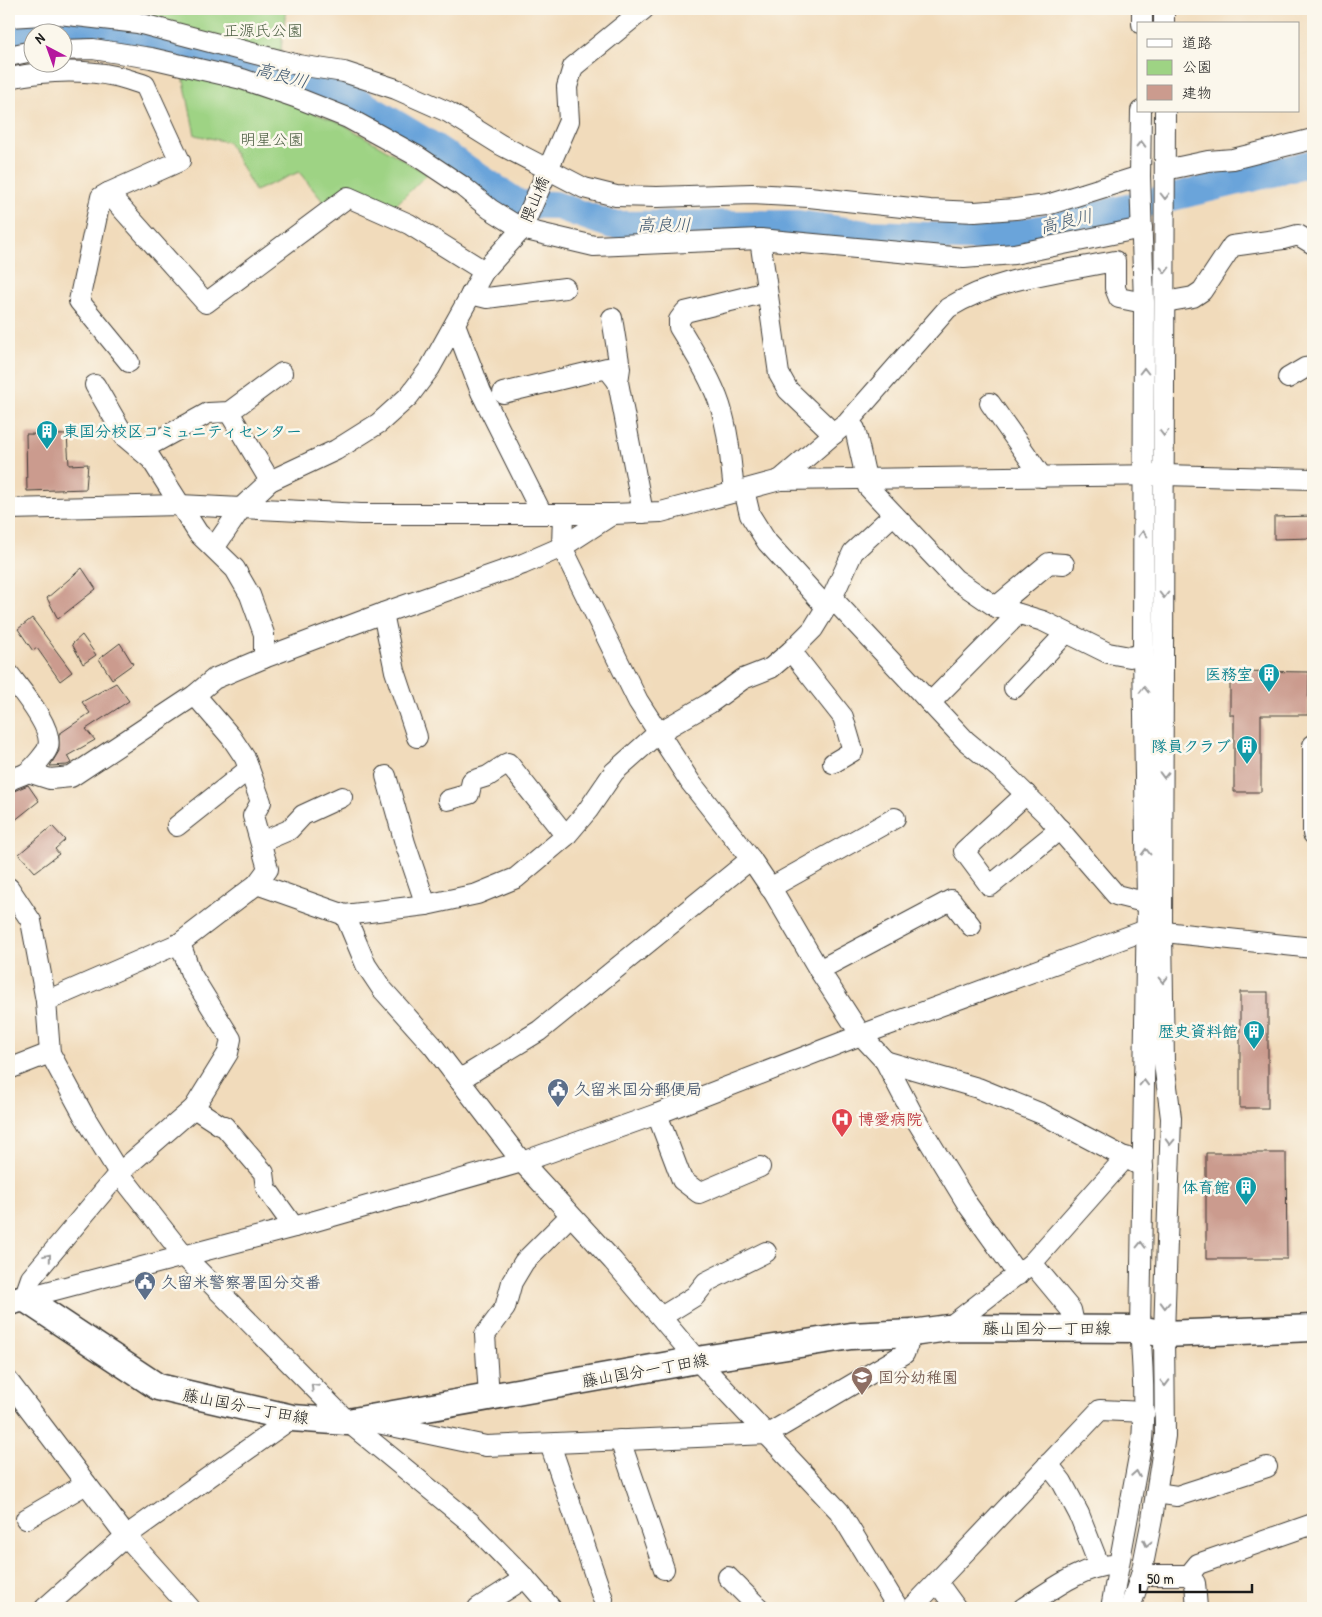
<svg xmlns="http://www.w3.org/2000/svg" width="1322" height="1617" viewBox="0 0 1322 1617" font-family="'Patrick Hand','Klee One',sans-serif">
  <rect width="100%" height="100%" fill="#fbf7ec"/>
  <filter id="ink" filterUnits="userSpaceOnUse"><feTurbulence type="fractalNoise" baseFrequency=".02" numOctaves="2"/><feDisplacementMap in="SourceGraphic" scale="10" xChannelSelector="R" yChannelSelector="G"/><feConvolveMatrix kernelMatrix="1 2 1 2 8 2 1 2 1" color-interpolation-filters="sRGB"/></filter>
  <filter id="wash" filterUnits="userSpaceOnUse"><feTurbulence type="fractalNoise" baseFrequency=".0096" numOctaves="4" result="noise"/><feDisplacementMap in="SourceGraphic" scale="20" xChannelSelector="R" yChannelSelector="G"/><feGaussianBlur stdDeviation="1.12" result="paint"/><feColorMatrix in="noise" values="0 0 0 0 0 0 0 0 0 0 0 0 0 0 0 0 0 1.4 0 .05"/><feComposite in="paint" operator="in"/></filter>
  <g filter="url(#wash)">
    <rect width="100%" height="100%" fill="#f1dbbb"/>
    <g fill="#9ed384" stroke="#5d7850">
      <path d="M81 9H286L280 57Z"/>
      <path d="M182 71 267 95 343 124 427 174 396 205 348 184 325 204 299 172 255 191 228 142 195 135Z"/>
    </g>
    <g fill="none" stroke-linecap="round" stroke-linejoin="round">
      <g stroke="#6ba4da" stroke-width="28">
        <path d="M49 32 91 30 142 37 256 70 312 82 361 103 431 145 519 204 555 205 612 225 798 224 867 234 991 238 1040 229 1313 163"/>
        <path d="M9 36 32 34"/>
      </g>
    </g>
    <g id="blocks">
      <g fill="#cb9b8e">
        <path d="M26 434 67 435 69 465 88 464 86 489 27 491Z"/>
        <path d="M1313 516V538L1274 539V517Z"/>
        <path d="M82 568 96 589 58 619 47 598Z"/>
        <path d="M32 618 72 672 60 681 37 648 33 651 18 629Z"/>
        <path d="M82 635 96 655 83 664 72 644Z"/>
        <path d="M120 643 133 664 112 679 99 659Z"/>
        <path d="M1230 671 1309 672 1308 715H1261V792H1234V715H1230Z"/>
        <path d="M116 683 129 701 86 729 95 740 67 756 71 763 67 765 50 766 59 751V734L90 713 82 702Z"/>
        <path d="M28 785 39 801 9 825V793Z"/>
        <path d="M52 826 65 840 55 849 59 854 35 872 19 854Z"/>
        <rect x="1240" y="992" width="28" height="116"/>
        <path d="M1206 1153H1286L1287 1259H1206Z"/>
      </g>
    </g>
  </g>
  <g filter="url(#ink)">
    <use href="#blocks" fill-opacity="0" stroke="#3c3934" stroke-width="1"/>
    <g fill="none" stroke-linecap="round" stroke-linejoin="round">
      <g stroke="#3c3934" stroke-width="22">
        <g id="minor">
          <path d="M1164 9V24"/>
          <path d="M9 17 59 14 138 23 298 65 344 72 396 89 448 112 501 145 584 188 616 196 657 197 752 194 809 197 930 210 975 212 1015 209 1047 205 1140 176"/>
          <path d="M1142 24V9"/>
          <path d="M62 50 93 49 151 58 242 79 295 97 348 118 417 156 462 186 490 209 522 229 594 246 760 239 964 258 1014 254 1142 228"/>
          <path d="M9 56 32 51"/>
          <path d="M9 78C43 71 80 69 115 76 125 78 135 82 145 85L180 161 108 193 206 303 348 197 409 224 484 271"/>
          <path d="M1165 170 1208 161 1233 159 1313 139"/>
          <path d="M108 193 101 197 79 301 129 362"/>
          <path d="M760 239 779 374 788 390 834 434"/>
          <path d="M471 294 487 298 565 288"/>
          <path d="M1165 302 1193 297 1202 291 1232 246 1283 239 1298 235 1313 244"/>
          <path d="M612 318 620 368 618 382 643 513"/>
          <path d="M455 324 481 392 542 514"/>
          <path d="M1288 378 1305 368 1313 367"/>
          <path d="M95 385 125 437 151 459 198 533 235 569 250 595 264 634V658"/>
          <path d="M503 393 607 368 618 382"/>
          <path d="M990 403 1042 477"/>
          <path d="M229 412 270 481"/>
          <path d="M141 450 208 413 229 412 282 373"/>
          <path d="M780 480 843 426"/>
          <path d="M744 490 750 515 767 542 826 607"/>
          <path d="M734 492C731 464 729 433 720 405 711 378 694 352 679 327V320L685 312 767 292"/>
          <path d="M9 509 180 505 361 514H613L661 512 780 480 1164 475 1313 479"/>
          <path d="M563 514 562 547 638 701 691 783 751 859 774 893 819 970 861 1035 885 1061 912 1113 968 1205 1018 1275"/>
          <path d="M214 548 242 507 270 481 336 450 379 423 409 396 430 368 484 271 522 229 569 121 567 87 573 67 644 9"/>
          <path d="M832 598 966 741 1000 769 1047 815 1116 895 1140 901H1147"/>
          <path d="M996 607 1049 563 1064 564"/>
          <path d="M383 613 395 671 417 737"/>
          <path d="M791 651 843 717 853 751 833 763"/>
          <path d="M1143 653 1130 657 1108 653 1043 621 996 607 955 579 868 487 855 429 848 422 948 308C998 277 1059 272 1115 261V288L1119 298 1144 303"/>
          <path d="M9 674C20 689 54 728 48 747 47 752 34 767 29 771 24 776 15 776 9 781"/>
          <path d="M1014 688 1066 633"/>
          <path d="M930 703 1018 614"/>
          <path d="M1313 745V834"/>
          <path d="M28 772 50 779 71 777 195 695 214 679 264 658 383 613 523 564 562 547 613 514"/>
          <path d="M386 776 405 843 426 905"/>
          <path d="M1026 794 964 851 990 886 1060 829"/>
          <path d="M448 800 469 794 472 781 488 776 508 763 566 836"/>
          <path d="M177 826 249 769"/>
          <path d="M261 842 289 830 303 815 342 797"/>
          <path d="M257 884 345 915 426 905 477 894 516 878 566 836 588 810 614 772 658 733 710 703 743 679 771 668 791 651 813 629 832 598 853 552 893 515"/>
          <path d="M9 888 31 921 46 1001 50 1053 83 1114 119 1173 184 1256 348 1422 470 1522 525 1578 551 1608"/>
          <path d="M770 888 895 818"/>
          <path d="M345 915 366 965 382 989 433 1046 522 1162 613 1261 697 1360 839 1511 898 1608"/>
          <path d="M819 970 951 900 971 926"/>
          <path d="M46 1001 180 943 257 884 268 869 253 816 261 802 245 758 231 737 195 695"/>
          <path d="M885 1061 978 1088 1042 1114 1143 1167"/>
          <path d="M9 1069 50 1053"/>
          <path d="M459 1080 539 1031 751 859"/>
          <path d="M194 1108 220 1125 224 1126 264 1173 266 1188 294 1227"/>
          <path d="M657 1114 682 1180 699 1193 760 1167"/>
          <path d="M1032 1263 1071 1310 1075 1328"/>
          <path d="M24 1298 294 1227 522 1162 657 1114 861 1035 1146 930 1313 948"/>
          <path d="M24 1298 31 1278 119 1173 194 1108 228 1053 231 1039 191 974 180 943"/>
          <path d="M661 1317 695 1296 706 1282 766 1252"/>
          <path d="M948 1328 1032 1263 1126 1157"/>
          <path d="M9 1382 126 1536 190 1608"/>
          <path d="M489 1397 485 1335 505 1308 512 1282 524 1262 570 1216"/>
          <path d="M368 1421 486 1446 768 1434 904 1354 912 1333"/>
          <path d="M620 1440 664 1569"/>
          <path d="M550 1444 603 1599"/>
          <path d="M1048 1464 1062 1482 1079 1514 1099 1565"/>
          <path d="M1156 1493 1177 1496 1267 1467"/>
          <path d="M26 1519 86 1484"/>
          <path d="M1141 1575H1189L1195 1583 1197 1608"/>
          <path d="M1189 1575 1198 1564 1313 1524"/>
          <path d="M728 1577 759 1608"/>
          <path d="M937 1582 956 1608"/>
          <path d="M45 1608 126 1536 292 1418"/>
          <path d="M478 1608 525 1578"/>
          <path d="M912 1608 1100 1410 1145 1412"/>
          <path d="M1023 1608C1049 1592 1082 1566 1112 1565"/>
          <path d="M1111 1608 1142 1440C1145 1402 1143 1366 1140 1329L1147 901 1143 653 1144 303 1140 176 1141 111"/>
          <path d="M1130 1608 1141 1575 1152 1519 1165 1436 1164 1334 1171 1118 1164 1063 1162 932 1165 111"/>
        </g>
      </g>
      <g stroke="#3c3934" stroke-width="29">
        <path id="major" d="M9 1302 24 1298 158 1387 292 1418 348 1422 697 1360 851 1336 912 1333 948 1328 1140 1329 1164 1334 1313 1328"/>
      </g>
      <use href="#minor" stroke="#fff" stroke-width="20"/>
      <use href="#major" stroke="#fff" stroke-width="26"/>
    </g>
    <defs><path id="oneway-chevron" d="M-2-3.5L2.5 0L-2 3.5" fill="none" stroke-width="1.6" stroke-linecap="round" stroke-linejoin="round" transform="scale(1.25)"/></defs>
    <g stroke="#999">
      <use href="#oneway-chevron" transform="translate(1141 144) rotate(-89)"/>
      <use href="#oneway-chevron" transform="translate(1165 196) rotate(90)"/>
      <use href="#oneway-chevron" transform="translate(1165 270) rotate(90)"/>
      <use href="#oneway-chevron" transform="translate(1144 371) rotate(-90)"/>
      <use href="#oneway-chevron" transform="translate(1164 433) rotate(90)"/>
      <use href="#oneway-chevron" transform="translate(1143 534) rotate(-90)"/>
      <use href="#oneway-chevron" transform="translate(1164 595) rotate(90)"/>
      <use href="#oneway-chevron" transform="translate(1144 690) rotate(-91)"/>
      <use href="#oneway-chevron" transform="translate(1164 775) rotate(91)"/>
      <use href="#oneway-chevron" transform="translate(1146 852) rotate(-91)"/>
      <use href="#oneway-chevron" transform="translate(1163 980) rotate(89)"/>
      <use href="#oneway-chevron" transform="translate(1144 1083) rotate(-89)"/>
      <use href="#oneway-chevron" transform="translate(1170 1142) rotate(92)"/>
      <use href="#oneway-chevron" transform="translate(1141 1245) rotate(-89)"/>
      <use href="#oneway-chevron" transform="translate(48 1257) rotate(-50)"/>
      <use href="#oneway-chevron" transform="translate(1165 1305) rotate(92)"/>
      <use href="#oneway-chevron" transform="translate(1165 1383) rotate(89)"/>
      <use href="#oneway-chevron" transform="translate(314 1387) rotate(-135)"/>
      <use href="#oneway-chevron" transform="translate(1136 1474) rotate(-80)"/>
      <use href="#oneway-chevron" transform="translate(1147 1543) rotate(102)"/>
    </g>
  </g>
  <defs>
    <g id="building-pin" transform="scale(1.125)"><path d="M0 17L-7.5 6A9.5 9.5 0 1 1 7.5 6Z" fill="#0f9aa8" stroke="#fbf7ec"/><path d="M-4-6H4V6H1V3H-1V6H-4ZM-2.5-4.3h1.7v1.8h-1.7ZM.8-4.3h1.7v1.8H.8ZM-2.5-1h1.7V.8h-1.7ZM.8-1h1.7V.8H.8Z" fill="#fff"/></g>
    <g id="civic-pin" transform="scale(1.125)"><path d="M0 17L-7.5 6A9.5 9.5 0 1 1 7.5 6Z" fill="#5c6f8a" stroke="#fbf7ec"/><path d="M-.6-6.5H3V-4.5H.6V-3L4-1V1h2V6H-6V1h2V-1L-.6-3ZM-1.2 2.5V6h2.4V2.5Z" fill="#fff"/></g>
    <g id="hospital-pin" transform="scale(1.125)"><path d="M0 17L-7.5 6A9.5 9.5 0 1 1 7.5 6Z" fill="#e0444e" stroke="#fbf7ec"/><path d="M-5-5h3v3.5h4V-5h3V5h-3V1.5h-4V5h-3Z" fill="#fff"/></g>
    <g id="school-pin" transform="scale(1.125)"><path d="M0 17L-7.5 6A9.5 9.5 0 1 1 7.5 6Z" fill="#8d6e63" stroke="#fbf7ec"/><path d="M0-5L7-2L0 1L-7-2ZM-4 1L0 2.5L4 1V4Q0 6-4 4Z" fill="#fff"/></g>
  </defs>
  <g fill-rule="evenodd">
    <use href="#building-pin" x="47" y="431"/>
    <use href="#building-pin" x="1269" y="674"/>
    <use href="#building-pin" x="1247" y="746"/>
    <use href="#building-pin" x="1254" y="1031"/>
    <use href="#civic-pin" x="558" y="1089"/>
    <use href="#hospital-pin" x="842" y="1119"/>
    <use href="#building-pin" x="1246" y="1187"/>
    <use href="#civic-pin" x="145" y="1282"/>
    <use href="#school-pin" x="862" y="1377"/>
  </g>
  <g text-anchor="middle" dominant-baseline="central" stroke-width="5" stroke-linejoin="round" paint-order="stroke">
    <g font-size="16" fill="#4a5c40" stroke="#fbf7ec">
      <text x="263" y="30">正源氏公園</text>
      <text x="272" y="139">明星公園</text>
    </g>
    <g font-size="16" fill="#1c1c1c" stroke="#fbf7ec">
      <text transform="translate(534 199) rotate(-67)">隈山橋</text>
      <text x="1047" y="1328">藤山国分一丁田線</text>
      <text transform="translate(645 1370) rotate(-10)">藤山国分一丁田線</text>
      <text transform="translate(246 1406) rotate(11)">藤山国分一丁田線</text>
    </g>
    <g font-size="16" font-weight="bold" fill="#0d838f" stroke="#fbf7ec" text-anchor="end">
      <text x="63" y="431" text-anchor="start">東国分校区コミュニティセンター</text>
      <text x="1253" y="674">医務室</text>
      <text x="1231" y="746">隊員クラブ</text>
      <text x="1238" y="1031">歴史資料館</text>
      <text x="1230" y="1187">体育館</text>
    </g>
    <g font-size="16" font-weight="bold" fill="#4e5e75" stroke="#fbf7ec" text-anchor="start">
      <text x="574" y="1089">久留米国分郵便局</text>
      <text x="161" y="1282">久留米警察署国分交番</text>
    </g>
    <g font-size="16" font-weight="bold" fill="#be3a42" stroke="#fbf7ec" text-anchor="start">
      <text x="858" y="1119">博愛病院</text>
    </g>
    <g font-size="16" font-weight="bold" fill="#785e54" stroke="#fbf7ec" text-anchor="start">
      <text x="878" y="1377">国分幼稚園</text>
    </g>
    <g font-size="18" font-style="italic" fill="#405971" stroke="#fbf7ec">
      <text transform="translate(282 75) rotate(15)">高良川</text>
      <text transform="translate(1066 221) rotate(-13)">高良川</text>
      <text x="664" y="224">高良川</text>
    </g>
  </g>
  <rect width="1322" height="1617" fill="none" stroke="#fbf7ec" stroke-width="30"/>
  <rect x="1137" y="22" width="162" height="90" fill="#fbf7ec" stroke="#a29f99"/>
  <rect x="1147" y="39" width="25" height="8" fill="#ffffff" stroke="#a29f99"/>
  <text x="1182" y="48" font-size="15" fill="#1c1c1c">道路</text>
  <rect x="1147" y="60" width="25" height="15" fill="#9ed384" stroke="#a29f99"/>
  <text x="1182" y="72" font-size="15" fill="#1c1c1c">公園</text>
  <rect x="1147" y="85" width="25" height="15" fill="#cb9b8e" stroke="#a29f99"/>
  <text x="1182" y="98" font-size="15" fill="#1c1c1c">建物</text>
  <g transform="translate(48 48) rotate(319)"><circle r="24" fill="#fbf7ec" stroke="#a29f99"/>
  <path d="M0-4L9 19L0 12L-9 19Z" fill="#b5179e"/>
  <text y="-8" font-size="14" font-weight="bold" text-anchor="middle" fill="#1c1c1c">N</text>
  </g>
  <path d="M1140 1584v8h112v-8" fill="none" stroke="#1c1c1c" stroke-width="2.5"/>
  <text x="1147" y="1584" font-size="15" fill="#1c1c1c" stroke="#fbf7ec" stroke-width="4" paint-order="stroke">50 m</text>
</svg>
